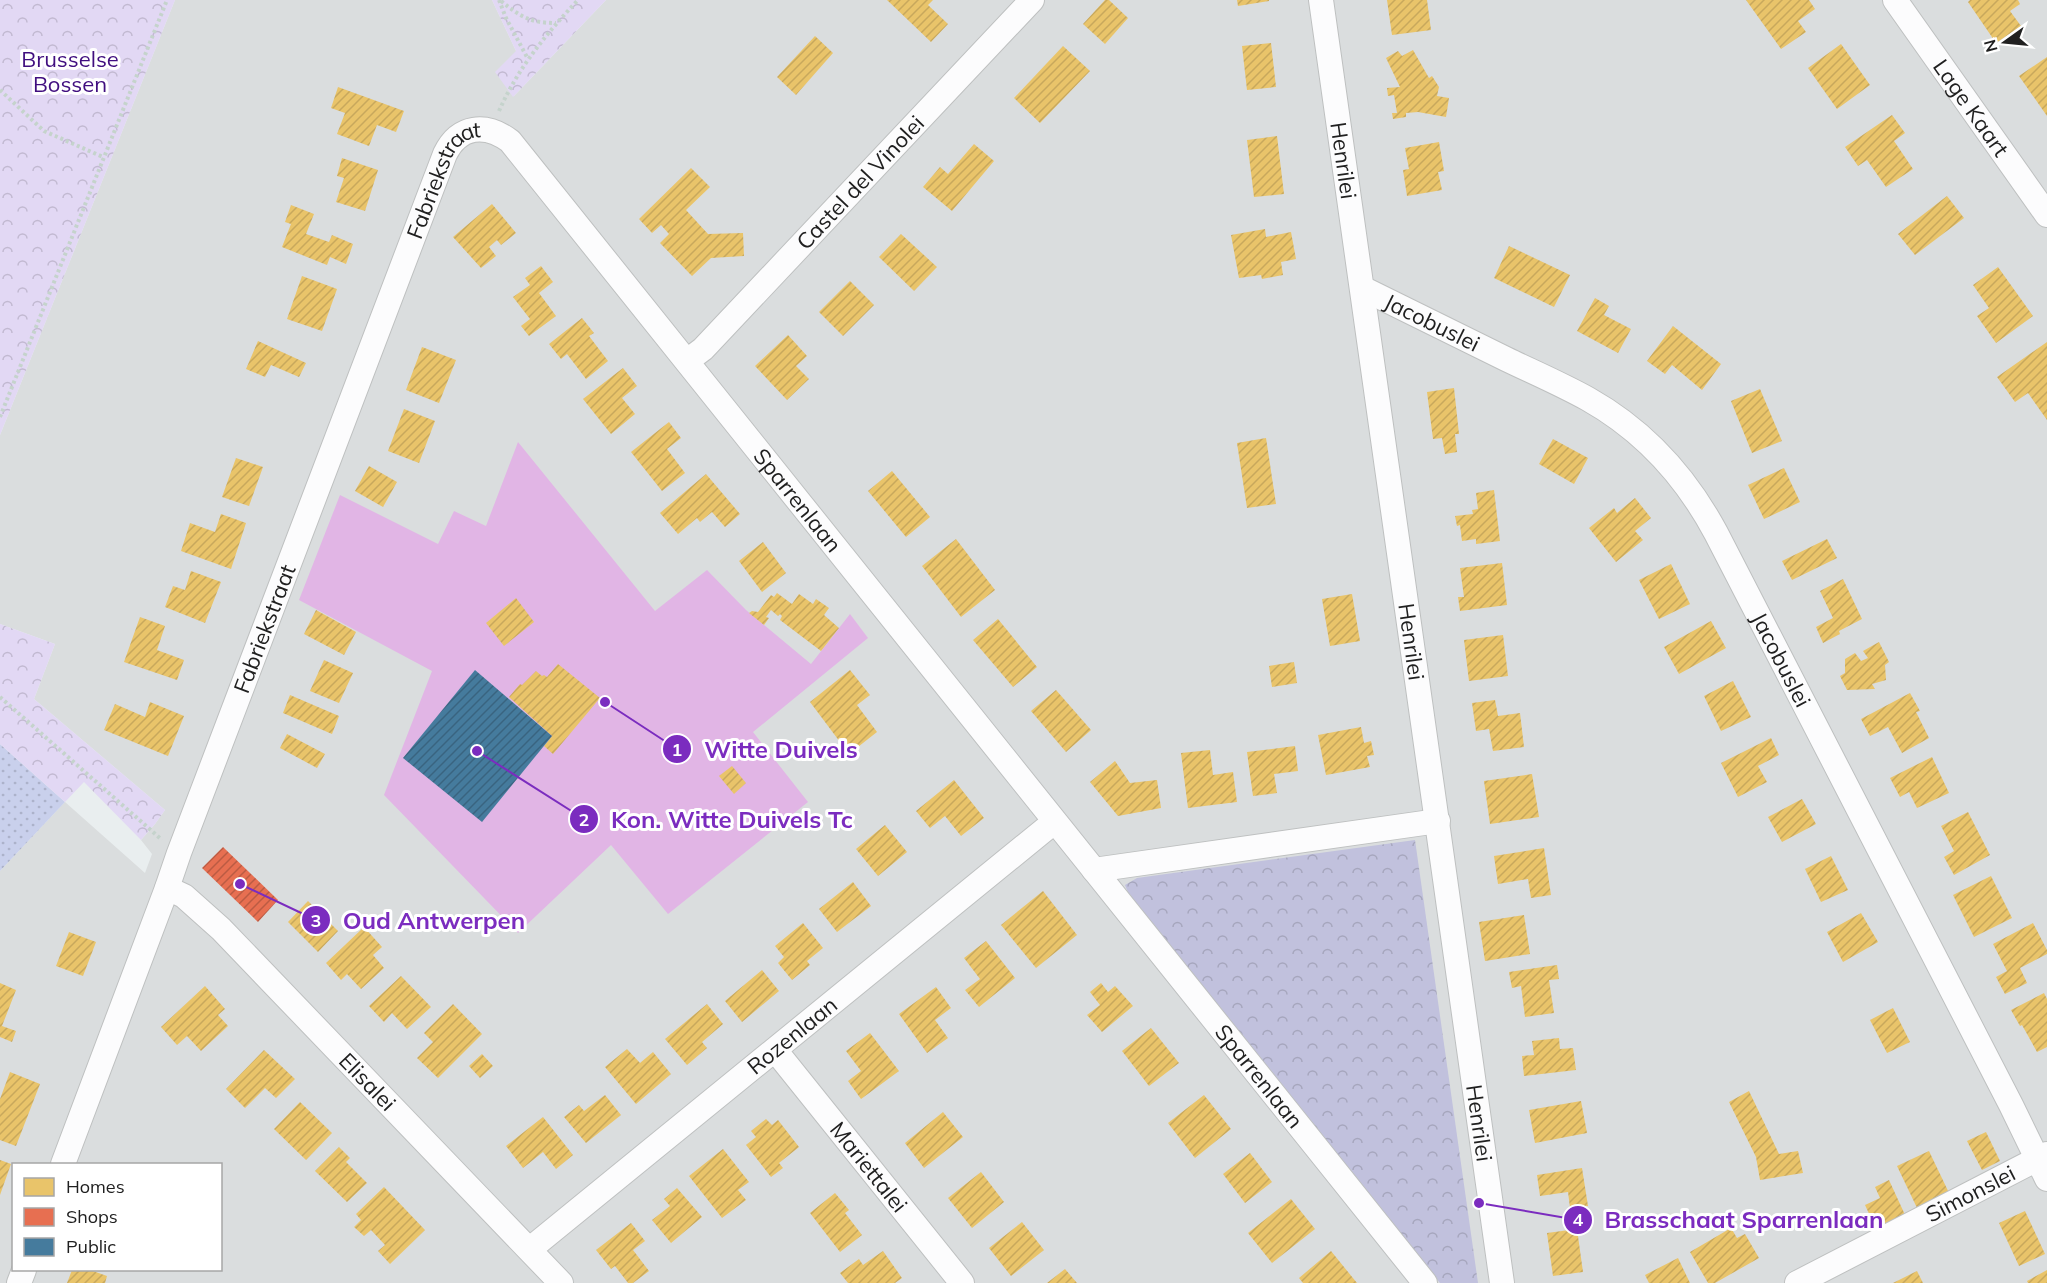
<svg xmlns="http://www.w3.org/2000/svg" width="2047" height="1283" viewBox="0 0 2047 1283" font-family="Mulish,sans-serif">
  <defs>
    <pattern id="grass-dots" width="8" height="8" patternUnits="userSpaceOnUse" patternTransform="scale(1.5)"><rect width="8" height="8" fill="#c9d0ec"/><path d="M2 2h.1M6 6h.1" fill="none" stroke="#acb2ca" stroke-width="1.8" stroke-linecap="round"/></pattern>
    <pattern id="forest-crowns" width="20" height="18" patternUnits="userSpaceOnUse" patternTransform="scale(1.5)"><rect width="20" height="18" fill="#c1c1dd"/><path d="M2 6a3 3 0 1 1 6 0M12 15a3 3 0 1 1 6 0" fill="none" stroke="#a6a6bd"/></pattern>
    <pattern id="park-crowns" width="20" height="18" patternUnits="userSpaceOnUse" patternTransform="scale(1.5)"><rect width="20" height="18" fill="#e2d8f4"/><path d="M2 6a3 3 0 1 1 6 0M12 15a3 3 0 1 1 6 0" fill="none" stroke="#c2b9d1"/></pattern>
    <pattern id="homes-hatch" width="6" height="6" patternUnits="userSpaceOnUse" patternTransform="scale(1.5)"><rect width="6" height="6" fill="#e9c46a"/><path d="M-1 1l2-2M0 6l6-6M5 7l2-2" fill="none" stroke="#c8a85c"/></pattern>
    <pattern id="shops-hatch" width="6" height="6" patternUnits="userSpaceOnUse" patternTransform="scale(1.5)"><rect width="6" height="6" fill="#e76f51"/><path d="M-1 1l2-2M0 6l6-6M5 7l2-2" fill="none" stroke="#bb5b43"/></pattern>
    <pattern id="public-hatch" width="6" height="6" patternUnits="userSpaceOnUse" patternTransform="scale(1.5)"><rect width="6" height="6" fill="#457b9d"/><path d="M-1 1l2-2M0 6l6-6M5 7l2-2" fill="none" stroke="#396480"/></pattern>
  </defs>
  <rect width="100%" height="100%" fill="#e9eeef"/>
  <path fill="#daddde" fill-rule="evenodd" d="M175 0H492L516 51 514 96 606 0H2047V1283H0V871L65 802 145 873 152 854 141 840 155 824 165 810 34 699 55 644 0 624V435ZM14 1164H220V1270H14Z"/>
  <path fill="url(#grass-dots)" d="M0 744 65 802 0 871Z"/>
  <path fill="url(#forest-crowns)" d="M1415 840 1478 1283H1440L1130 898 1125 885 1137 878Z"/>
  <g fill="url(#park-crowns)">
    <path d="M0 0H175L0 435Z"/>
    <path d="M492 0H606L513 97 495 72 516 51Z"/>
    <path d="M0 624 55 644 34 699 165 810 155 824 141 840 84 782 65 802 0 744Z"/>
  </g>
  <path fill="#e1b5e5" d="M518 442 655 611 707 570 746 610 811 664 850 614 868 638 753 732 808 802 668 914 611 845 518 933 384 795 432 671 299 600 340 495 438 544 454 511 486 526Z"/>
  <g fill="url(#homes-hatch)">
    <path d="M887 0H933L928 5 948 24 931 42Z"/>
    <path d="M1105 0H1109L1128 18 1105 44 1083 24Z"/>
    <path d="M1237 0H1269V1L1238 6Z"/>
    <path d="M1387 0H1427L1431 30 1392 35Z"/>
    <path d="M1746 0H1809L1815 9 1798 21 1806 32 1781 49Z"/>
    <path d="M1970 0H2018L2020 4 2010 11 2021 26 1996 43 1968 2Z"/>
    <path d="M815 36 833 53 796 95 777 77Z"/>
    <path d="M1271 43 1276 87 1247 90 1242 46Z"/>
    <path d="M1841 44 1870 85 1837 109 1808 68Z"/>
    <path d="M1063 46 1090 71 1040 123 1014 98Z"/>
    <path d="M1413 50 1429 78 1432 76 1439 87 1437 96 1449 98 1446 117 1418 112 1406 113V117L1393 119 1392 113H1397L1394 95 1388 96 1387 88 1400 87 1386 58 1398 51 1402 56Z"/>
    <path d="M2047 57V116L2019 76Z"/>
    <path d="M338 87 404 111 396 132 377 125 369 146 337 134 345 113 331 108Z"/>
    <path d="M1892 115 1905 133 1894 141 1913 169 1886 187 1867 160 1858 166 1845 147Z"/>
    <path d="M1277 136 1284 194 1254 197 1247 140Z"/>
    <path d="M1439 142 1444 171 1438 172 1442 190 1407 196 1403 170 1409 169 1405 148Z"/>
    <path d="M974 144 994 161 952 211 923 187 940 167 948 174Z"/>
    <path d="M342 158 378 170 365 211 336 202 344 178 337 176Z"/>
    <path d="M691 168 710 187 686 210 708 234 743 233 744 256 711 258 692 276 660 243 669 234 661 225 652 233 639 219Z"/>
    <path d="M1947 196 1964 218 1915 255 1898 234Z"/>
    <path d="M492 204 516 233 501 245 497 240 489 247 496 256 481 268 453 237Z"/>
    <path d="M291 205 314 214 306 234 329 242 332 235 353 244 346 264 330 257 327 265 282 247 291 224 285 222Z"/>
    <path d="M1265 229 1266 237 1291 232 1296 259 1281 262 1283 275 1262 279 1261 275 1239 278 1231 235Z"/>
    <path d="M901 234 937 267 914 291 879 257Z"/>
    <path d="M1509 246 1570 275 1554 307 1494 278Z"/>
    <path d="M541 266 553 282 539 293 556 316 529 336 521 326 530 319 513 297 530 285 525 278Z"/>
    <path d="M1998 267 2033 316 1996 343 1977 316 1989 308 1973 285Z"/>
    <path d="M302 276 337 289 322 331 287 319Z"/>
    <path d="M850 281 874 305 843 336 819 312Z"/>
    <path d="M1595 298 1609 306 1604 315 1631 329 1618 353 1577 331Z"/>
    <path d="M582 318 594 333 589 336 608 361 586 379 567 354 561 359 549 344Z"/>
    <path d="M1673 326 1721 364 1702 390 1672 365 1665 374 1647 361Z"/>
    <path d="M788 335 807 356 796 366 809 379 787 400 755 366Z"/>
    <path d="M258 341 306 363 299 377 271 365 265 377 246 369Z"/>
    <path d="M2047 342V420L2028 393 2015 402 1997 377Z"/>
    <path d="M422 347 456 360 439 403 406 390Z"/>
    <path d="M623 368 637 386 622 398 635 414 611 434 583 399Z"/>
    <path d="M1454 388 1459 434H1455L1457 452 1445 454 1442 438 1433 439 1427 392Z"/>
    <path d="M1760 389 1782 441 1752 453 1731 401Z"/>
    <path d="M404 409 435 421 419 463 388 451Z"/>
    <path d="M669 422 681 438 667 449 685 473 662 491 631 452Z"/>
    <path d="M1266 438 1276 504 1247 508 1237 443Z"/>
    <path d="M1553 439 1588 458 1574 484 1539 464Z"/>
    <path d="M236 458 263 467 249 506 222 497Z"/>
    <path d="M369 466 397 482 383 507 355 491Z"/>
    <path d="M1784 468 1800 502 1764 519 1748 485Z"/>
    <path d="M892 471 930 517 906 537 868 491Z"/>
    <path d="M706 474 740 514 725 527 712 512 700 522 697 518 678 534 660 513Z"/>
    <path d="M1494 490 1500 541 1476 544V539L1462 541 1460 525 1457 526 1455 516 1473 514 1472 510 1478 509 1476 493Z"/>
    <path d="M1635 498 1651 518 1635 531 1643 540 1616 562 1589 528 1614 508 1617 513Z"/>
    <path d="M221 514 246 523 231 569 181 551 190 523 215 532Z"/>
    <path d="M956 539 995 590 961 617 922 566Z"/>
    <path d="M1827 539 1837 558 1792 580 1782 561Z"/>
    <path d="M763 542 786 573 762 592 739 561Z"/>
    <path d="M1502 563 1507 605 1460 611 1458 597H1464L1460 568Z"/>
    <path d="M1671 564 1690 604 1659 619 1639 580Z"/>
    <path d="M191 571 221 582 205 623 165 607 173 586 185 590Z"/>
    <path d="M1843 579 1862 619 1839 631 1840 634 1823 643 1816 627 1833 618 1820 591Z"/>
    <path d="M777 593 792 604 799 594 813 604 816 599 829 608 824 615 839 628 821 651 780 620 782 616 780 614 778 616 771 610 766 617 769 618 764 625 749 613 752 611 758 612 771 595 774 597Z"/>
    <path d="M1352 594 1360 641 1330 646 1322 599Z"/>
    <path d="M516 598 534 622 504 646 486 623Z"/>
    <path d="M316 610 356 632 344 655 304 634Z"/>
    <path d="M140 617 165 626 157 650 184 660 177 680 124 662Z"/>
    <path d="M998 619 1037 667 1013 687 973 640Z"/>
    <path d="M1711 621 1726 648 1679 674 1664 647Z"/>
    <path d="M1503 635 1508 676 1469 681 1464 640Z"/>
    <path d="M1879 642 1889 662 1885 665 1886 680 1872 684 1875 689 1847 690 1840 676 1845 673V659L1855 653 1861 661 1868 658 1863 651Z"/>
    <path d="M324 660 353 673 339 703 310 691Z"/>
    <path d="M1294 662 1297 683 1272 687 1269 666Z"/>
    <path d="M558 664 600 698 553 754 544 746 552 736 509 697 520 684 522 685 536 671 542 676 544 675 547 677Z"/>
    <path d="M850 670 870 695 857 705 877 732 849 754 810 702Z"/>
    <path d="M1733 681 1751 717 1721 731 1704 696Z"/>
    <path d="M1056 690 1091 730 1066 752 1031 711Z"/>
    <path d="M1910 693 1920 711 1916 712 1929 738 1902 753 1888 727 1870 736 1861 719Z"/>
    <path d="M290 695 339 716 332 734 283 713Z"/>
    <path d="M1495 700 1498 716 1520 713 1524 747 1493 751 1489 729 1476 731 1472 703Z"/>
    <path d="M150 702 184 716 168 756 104 730 115 704 145 717Z"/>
    <path d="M1361 727 1364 743 1371 741 1374 755 1367 756 1370 767 1326 775 1318 735Z"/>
    <path d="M287 734 325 754 317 768 280 748Z"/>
    <path d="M1771 738 1779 755 1758 766 1767 782 1738 797 1721 763Z"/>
    <path d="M1295 746 1298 771 1274 774 1277 793 1253 796 1247 752Z"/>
    <path d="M1210 750 1213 775 1233 772 1237 802 1188 808 1181 753Z"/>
    <path d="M1932 757 1949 793 1917 808 1909 792 1900 797 1890 778Z"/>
    <path d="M1115 761 1130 783 1157 780 1161 808 1118 816 1090 782Z"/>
    <path d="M732 766 746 783 734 794 719 776Z"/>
    <path d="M1532 774 1539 817 1490 824 1484 781Z"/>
    <path d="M954 780 984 818 961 836 945 816 930 828 916 811Z"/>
    <path d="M1802 799 1816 824 1782 842 1768 817Z"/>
    <path d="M1968 812 1990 855 1954 875 1944 857 1954 851 1941 826Z"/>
    <path d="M885 825 907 852 878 876 856 849Z"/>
    <path d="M1544 848 1551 895 1531 898 1528 879 1498 884 1494 856Z"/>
    <path d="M1831 856 1848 890 1821 902 1805 869Z"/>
    <path d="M1991 876 2012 918 1974 937 1953 895Z"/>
    <path d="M853 882 871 906 837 932 819 909Z"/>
    <path d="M1043 891 1077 935 1036 968 1001 925Z"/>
    <path d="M308 901 338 931 318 952 288 922Z"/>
    <path d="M1861 913 1878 942 1843 962 1827 932Z"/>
    <path d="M1524 915 1530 954 1485 961 1479 922Z"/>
    <path d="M803 923 823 948 807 961 810 965 792 980 778 963 784 957 775 946Z"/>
    <path d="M2033 923 2047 950V954L2020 968 2027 983 2005 994 1996 977 2007 971 1993 944Z"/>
    <path d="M364 927 382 947 373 955 384 968 361 989 347 974 341 980 326 963Z"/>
    <path d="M69 932 96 942 83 976 56 966Z"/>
    <path d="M986 941 1015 978 979 1007 965 990 980 979 964 958Z"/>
    <path d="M1557 965 1559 979 1549 980 1554 1013 1525 1017 1521 986 1512 988 1509 972Z"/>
    <path d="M762 970 779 991 742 1022 725 1001Z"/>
    <path d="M401 976 431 1007 407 1029 392 1013 384 1022 369 1006Z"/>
    <path d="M0 983 16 990 2 1026 16 1031 12 1042 0 1037Z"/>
    <path d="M1101 983 1108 992 1115 986 1133 1006 1102 1032 1087 1015 1100 1005 1090 992Z"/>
    <path d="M205 986 225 1009 218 1015 228 1026 201 1051 187 1036 177 1045 161 1027Z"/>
    <path d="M936 987 951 1008 935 1020 948 1038 927 1053 899 1014Z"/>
    <path d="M2044 993 2047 999V1047L2037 1052 2022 1025 2020 1026 2011 1010Z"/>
    <path d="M453 1004 482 1034 438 1078 417 1058 433 1042 424 1033Z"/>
    <path d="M707 1004 723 1024 702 1042 707 1048 687 1065 665 1039Z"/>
    <path d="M1893 1008 1910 1042 1887 1053 1870 1020Z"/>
    <path d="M1151 1028 1179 1063 1149 1086 1122 1051Z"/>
    <path d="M870 1033 899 1071 861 1099 848 1081 861 1071 846 1051Z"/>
    <path d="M1559 1038 1560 1049 1573 1048 1576 1070 1524 1076 1522 1056 1534 1055 1532 1041Z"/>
    <path d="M627 1049 640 1063 653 1052 671 1074 636 1104 605 1067Z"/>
    <path d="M264 1050 295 1079 276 1098 265 1088 245 1108 226 1089Z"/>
    <path d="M482 1054 493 1066 480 1078 469 1066Z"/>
    <path d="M10 1072 40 1084 16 1146 0 1140V1099Z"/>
    <path d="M1749 1091 1779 1154 1798 1151 1803 1173 1760 1180 1756 1157 1729 1102Z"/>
    <path d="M605 1095 621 1115 586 1143 564 1117 579 1105 584 1111Z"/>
    <path d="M1204 1095 1231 1129 1195 1158 1168 1123Z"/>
    <path d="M1581 1101 1587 1133 1535 1143 1529 1110Z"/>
    <path d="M300 1102 332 1133 306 1160 274 1129Z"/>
    <path d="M943 1112 963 1137 924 1168 905 1143Z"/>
    <path d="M543 1117 573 1155 556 1169 543 1152 523 1168 506 1146Z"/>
    <path d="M766 1119 772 1125 778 1120 799 1147 779 1163 783 1168 771 1177 746 1145 756 1137 751 1131Z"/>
    <path d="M1986 1132 2000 1161 1982 1170 1967 1141Z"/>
    <path d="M339 1147 350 1158 346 1162 367 1183 347 1202 315 1171Z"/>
    <path d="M723 1149 749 1182 738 1190 746 1200 722 1218 689 1176Z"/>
    <path d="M1929 1151 1950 1195 1918 1210 1897 1166Z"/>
    <path d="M1250 1153 1272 1182 1245 1203 1223 1174Z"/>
    <path d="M0 1160 11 1164 0 1195Z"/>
    <path d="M1582 1168 1588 1206 1570 1208 1568 1192 1540 1196 1537 1175Z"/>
    <path d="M981 1172 1004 1202 972 1228 948 1198Z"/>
    <path d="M1889 1180 1906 1217 1877 1231 1865 1205 1880 1198 1875 1187Z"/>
    <path d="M384 1187 425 1230 390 1264 378 1251 385 1245 371 1230 364 1236 354 1227 361 1220 356 1214Z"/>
    <path d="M677 1188 702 1217 671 1243 652 1220 670 1206 664 1199Z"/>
    <path d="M835 1193 849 1210 845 1213 862 1235 840 1252 810 1213Z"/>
    <path d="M1291 1199 1315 1229 1272 1263 1248 1233Z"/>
    <path d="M2025 1211 2045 1254 2019 1266 1999 1223Z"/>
    <path d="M1022 1222 1044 1250 1011 1276 989 1248Z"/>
    <path d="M631 1223 645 1241 633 1250 649 1271 633 1283H628L615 1266 611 1269 596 1250Z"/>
    <path d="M1731 1228 1737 1238 1745 1234 1759 1258 1715 1283H1708L1690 1252Z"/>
    <path d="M1577 1229 1583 1272 1553 1276 1547 1233Z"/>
    <path d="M883 1251 902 1278 895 1283H848L840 1273 859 1259 863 1265Z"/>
    <path d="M1331 1251 1357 1283H1303L1299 1278Z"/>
    <path d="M1678 1258 1690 1283H1649L1645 1275Z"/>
    <path d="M1065 1269 1077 1283H1047Z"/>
    <path d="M72 1270H90L107 1276 105 1283H67Z"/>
    <path d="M2047 1270V1283H2028L2027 1281Z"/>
    <path d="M1917 1271 1923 1283H1893Z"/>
  </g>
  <path fill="url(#shops-hatch)" d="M223 847 278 900 258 922 202 868Z"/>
  <path fill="url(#public-hatch)" d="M475 670 552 736 482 822 403 758Z"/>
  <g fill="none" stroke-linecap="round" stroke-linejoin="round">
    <g stroke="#bec0c0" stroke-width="26">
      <g id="minor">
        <path id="s1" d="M1321 0 1502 1283"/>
        <path id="s2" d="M1895 0 2047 215"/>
        <path id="s3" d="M1362 288C1410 312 1458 335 1506 359 1533 372 1561 384 1588 399 1643 430 1686 477 1716 533L2011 1105 2047 1179"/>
        <path id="s4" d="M687 361 703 349 1032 0"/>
        <path d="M1094 870 1438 821"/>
        <path id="s5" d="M167 888 184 896 221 929 561 1283"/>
        <path id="s6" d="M775 1050 962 1283"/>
        <path id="s7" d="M63 1164 167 888 179 853 445 154C459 125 486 123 510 141L1425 1283"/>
        <path id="s8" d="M530 1249 1054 822"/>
        <path d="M19 1283 24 1270"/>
        <path id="s9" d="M1797 1283 2047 1154"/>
      </g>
    </g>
    <g stroke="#c5d3cc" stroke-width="4" stroke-dasharray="3 3" stroke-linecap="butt">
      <path d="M499 0 506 18 528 59"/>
      <path d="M501 1C521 17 530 23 556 23"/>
      <path d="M0 90 44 131 103 157"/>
      <path d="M499 111C518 68 546 34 578 0"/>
      <path d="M0 417 167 0"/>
      <path d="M0 697 162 840"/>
    </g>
    <use href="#minor" stroke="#fcfcfd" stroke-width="24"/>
  </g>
  <g text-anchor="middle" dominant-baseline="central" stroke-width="6" stroke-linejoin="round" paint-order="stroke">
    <g font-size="22" fill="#400e7f" stroke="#fff">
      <text x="70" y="59">Brusselse<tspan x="70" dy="25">Bossen</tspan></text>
    </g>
    <g font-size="22" fill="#202020" stroke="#fff">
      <text stroke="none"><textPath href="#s2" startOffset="132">Lage Kaart</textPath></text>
      <text stroke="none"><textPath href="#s1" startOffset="162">Henrilei</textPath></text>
      <text stroke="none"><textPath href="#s4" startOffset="249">Castel del Vinolei</textPath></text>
      <text stroke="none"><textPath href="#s7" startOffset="1058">Fabriekstraat</textPath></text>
      <text stroke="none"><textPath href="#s3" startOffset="78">Jacobuslei</textPath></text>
      <text stroke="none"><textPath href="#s7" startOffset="1618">Sparrenlaan</textPath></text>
      <text stroke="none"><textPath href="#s7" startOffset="572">Fabriekstraat</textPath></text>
      <text stroke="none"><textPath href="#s1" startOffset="648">Henrilei</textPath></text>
      <text stroke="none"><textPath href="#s3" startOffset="582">Jacobuslei</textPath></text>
      <text stroke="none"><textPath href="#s8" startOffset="338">Rozenlaan</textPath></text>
      <text stroke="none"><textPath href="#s7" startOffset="2356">Sparrenlaan</textPath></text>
      <text stroke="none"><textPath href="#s5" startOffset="280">Elisalei</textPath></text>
      <text stroke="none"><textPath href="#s1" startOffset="1134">Henrilei</textPath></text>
      <text stroke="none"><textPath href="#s6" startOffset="150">Mariettalei</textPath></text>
      <text stroke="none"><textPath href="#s9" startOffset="195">Simonslei</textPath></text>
    </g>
  </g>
  <path fill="none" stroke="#7b2cbf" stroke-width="2" d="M605 702L677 749M477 751L584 819M240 884L316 920M1479 1203L1578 1220"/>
  <g fill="#7b2cbf" stroke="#fff" stroke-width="2">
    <circle cx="605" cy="702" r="6"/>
    <circle cx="477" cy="751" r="6"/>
    <circle cx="240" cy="884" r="6"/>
    <circle cx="1479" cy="1203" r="6"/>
    <circle cx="677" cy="749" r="15"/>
    <circle cx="584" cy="819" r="15"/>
    <circle cx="316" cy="920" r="15"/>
    <circle cx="1578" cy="1220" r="15"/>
  </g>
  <g font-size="18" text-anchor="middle" font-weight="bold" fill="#fff">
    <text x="677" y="756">1</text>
    <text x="584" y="826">2</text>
    <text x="316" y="927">3</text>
    <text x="1578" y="1226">4</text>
  </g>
  <g font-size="24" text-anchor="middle" font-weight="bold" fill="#7b2cbf" stroke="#fff" stroke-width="6" stroke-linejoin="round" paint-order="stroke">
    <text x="781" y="758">Witte Duivels</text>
    <text x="732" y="828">Kon. Witte Duivels Tc</text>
    <text x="434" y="929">Oud Antwerpen</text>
    <text x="1744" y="1228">Brasschaat Sparrenlaan</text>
  </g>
  <rect x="12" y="1163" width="210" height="108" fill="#ffffff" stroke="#a6a6a6" stroke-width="1.5"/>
  <rect x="24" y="1178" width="30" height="18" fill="#e9c46a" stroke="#a6a6a6" stroke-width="1.5"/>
  <text x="66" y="1193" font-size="18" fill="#202020">Homes</text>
  <rect x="24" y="1208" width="30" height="18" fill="#e76f51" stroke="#a6a6a6" stroke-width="1.5"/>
  <text x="66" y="1223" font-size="18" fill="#202020">Shops</text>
  <rect x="24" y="1238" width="30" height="18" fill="#457b9d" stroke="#a6a6a6" stroke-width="1.5"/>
  <text x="66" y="1253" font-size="18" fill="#202020">Public</text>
  <g transform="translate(2005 42) rotate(255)" stroke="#ffffff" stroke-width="4.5" paint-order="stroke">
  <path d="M0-4.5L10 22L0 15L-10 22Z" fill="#202020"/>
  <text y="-9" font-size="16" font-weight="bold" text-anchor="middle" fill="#202020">N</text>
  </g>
</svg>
